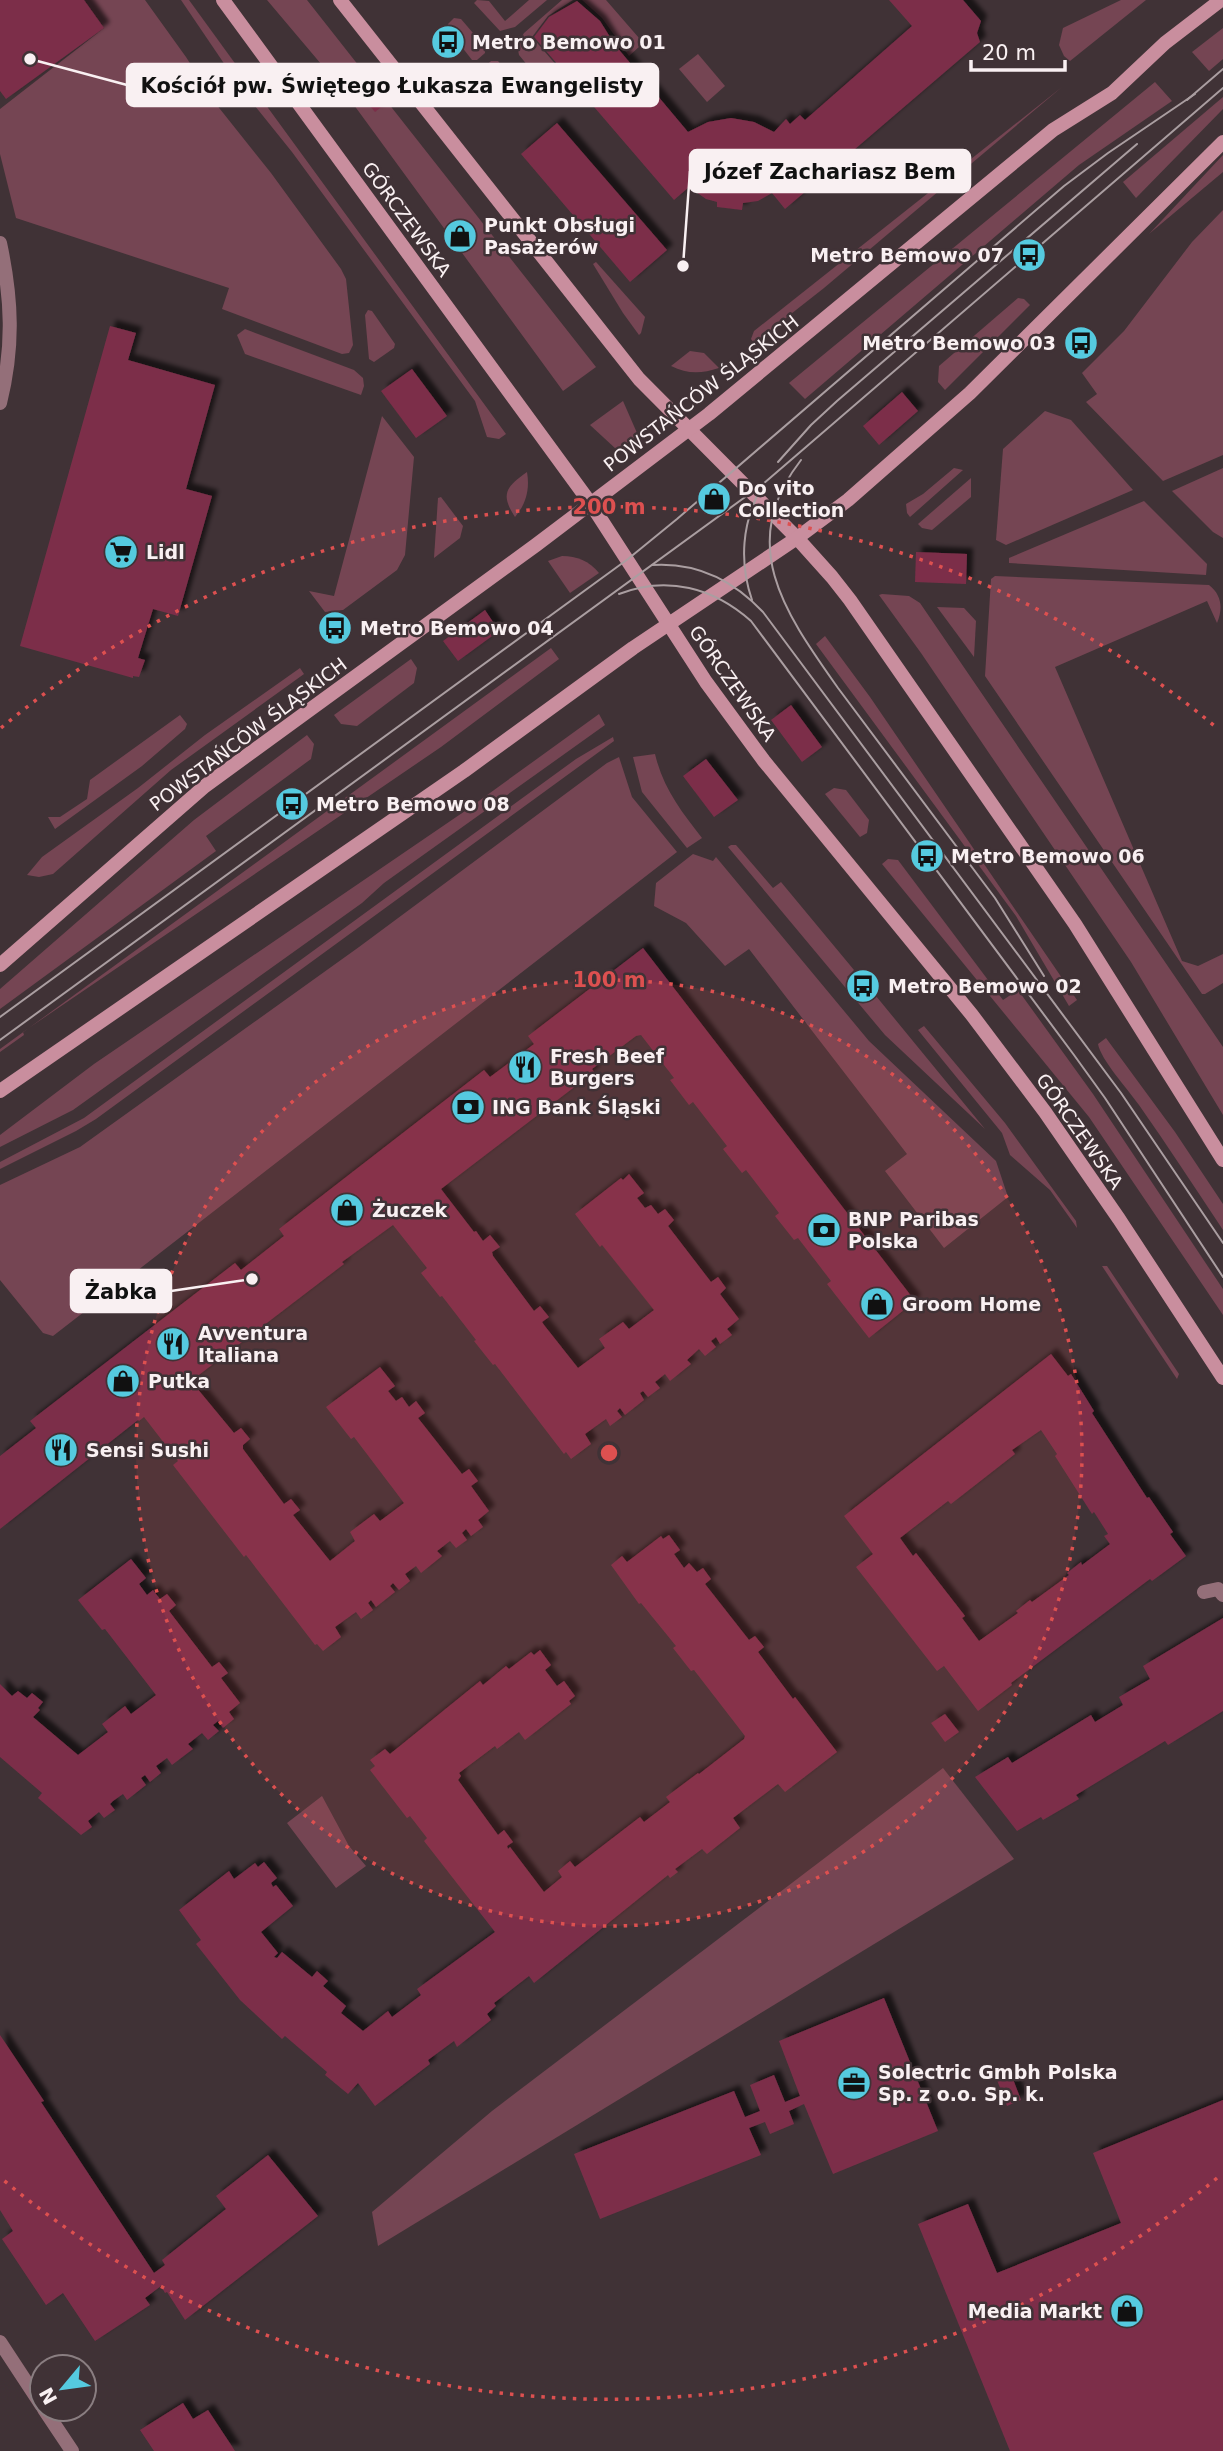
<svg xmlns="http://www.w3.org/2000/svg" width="1223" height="2451" viewBox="0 0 1223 2451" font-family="'DejaVu Sans',sans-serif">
  <defs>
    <filter id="shadow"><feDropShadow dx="6" dy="-6" stdDeviation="2" flood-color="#0009"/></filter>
  </defs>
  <rect width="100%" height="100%" fill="#403236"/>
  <g fill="#754553">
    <path d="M84 0H145L186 57 216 104 271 173 341 269 346 279 353 345 349 353 342 354 222 309 229 288 16 218 0 154V109L104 28Z"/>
    <path d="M181 0H189L250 84 242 90Z"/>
    <path d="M267 0H307L596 367 563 391 343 90Z"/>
    <path d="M477 0 489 1 505 21 529 0H547L515 27 500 31 474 3Z"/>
    <path d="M562 0H573L548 16 532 37 564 74 547 89 519 55 517 45 524 33Z"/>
    <path d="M582 0H606L639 38 640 46 629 56 602 18Z"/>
    <path d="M1121 0H1146L1070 61 1064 56 1059 45 1063 28Z"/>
    <path d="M454 18 461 19 485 47V53L477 60H472L447 28 448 24Z"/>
    <path d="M1223 28V59L1209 71 1192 52Z"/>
    <path d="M698 54 725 86 707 102 679 69Z"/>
    <path d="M491 61H498L529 98 527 100C509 98 480 95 480 71Z"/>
    <path d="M1155 82 1172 101 1079 165 805 399 789 383Z"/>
    <path d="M1062 87 824 288 754 343 751 339 754 331Z"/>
    <path d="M1223 97V109L1136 198 1123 182Z"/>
    <path d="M263 101 506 434 499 439 487 437 475 401 292 152 255 106Z"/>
    <path d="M1223 155V172L1149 234Z"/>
    <path d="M1223 210V455L1163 481 1086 402 1097 394 1082 373 1124 331 1192 242Z"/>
    <path d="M596 262 645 317 641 333 639 335 623 313 593 264Z"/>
    <path d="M1018 298 1024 299 1030 305 945 390 938 382 939 366Z"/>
    <path d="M368 310 372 311 395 344 394 348 374 362 369 359 365 315Z"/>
    <path d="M245 329 354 370 363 378 364 386 361 395 245 354 237 335Z"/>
    <path d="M690 351 704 353 719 368C701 374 687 374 671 366Z"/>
    <path d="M623 401 637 433C635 441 625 449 616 449L590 425Z"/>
    <path d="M1045 411 1071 420 1133 490 1006 545 996 540 1003 449Z"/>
    <path d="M382 416 414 457 405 555 397 570 343 610 325 612 309 591 334 596Z"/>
    <path d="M954 468 963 470 910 517 907 513 906 504 923 494Z"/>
    <path d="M1223 468V538L1213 532 1172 491Z"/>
    <path d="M527 472C530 489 526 504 515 517 500 494 506 487 527 472Z"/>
    <path d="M971 478V497L932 530 922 528 918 524Z"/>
    <path d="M441 497 463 526 460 538 434 558 438 498Z"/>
    <path d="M1144 501 1207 564 1206 575 1009 563V558Z"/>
    <path d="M562 556C577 556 589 561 599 573L570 593 548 561Z"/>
    <path d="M995 576 1209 585C1222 595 1223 609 1217 623L1207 601 1055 667 1182 961 1198 966 1223 954V983L1205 994H1202L985 676 991 579Z"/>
    <path d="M882 594 909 596 920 603 1223 1047V1115L1131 962 921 653 879 595Z"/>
    <path d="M937 607 964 608 976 621 974 657Z"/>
    <path d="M825 636 870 697 1077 1000 1069 1006 1016 916 816 644Z"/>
    <path d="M551 648 559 659 441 747 23 1032 24 1035 0 1052V1049Z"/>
    <path d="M411 659 417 668 414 683 357 726 341 724 334 715Z"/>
    <path d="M300 668 304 674 171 770 53 874 39 877 27 875 42 857 138 788 205 735Z"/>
    <path d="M599 714 605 725 384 883 362 903 73 1110 0 1147V1135L94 1064 465 811Z"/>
    <path d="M180 715 187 724 185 729 142 766 55 829 48 817H60L87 799 90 780Z"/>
    <path d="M307 735 314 744 311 759 206 836 216 851 0 1009V989L194 820Z"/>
    <path d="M613 737 614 741 96 1119 76 1131 0 1169V1162L84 1118 576 759Z"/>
    <path d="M655 754C663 788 681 811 702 838L687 848 642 792 633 757Z"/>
    <path d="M619 757 632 797 677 852 53 1336 43 1333 0 1280V1185L80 1147 359 947 607 763Z"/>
    <path d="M834 788 846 790 869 820 867 833 860 837 825 794Z"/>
    <path d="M731 845H736L773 888 781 882 854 970 847 977 869 1001 876 996 985 1129 885 1035 728 847Z"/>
    <path d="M693 854 713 861 716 857 869 1041 996 1161 1008 1197 944 1248 885 1171 907 1154 749 949 725 966 686 923 654 906 656 883Z"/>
    <path d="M888 859 898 860 1003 1000 1018 990 1093 1094 1223 1289V1315L1089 1117 882 864Z"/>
    <path d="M924 1026 1005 1123 1076 1221 1077 1228 1050 1190 1010 1155 1002 1133 918 1030Z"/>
    <path d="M1106 1038 1175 1132 1223 1204V1230C1195 1188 1168 1146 1139 1105 1127 1088 1101 1060 1098 1044Z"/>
    <path d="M1102 1266H1107L1179 1374 1177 1379Z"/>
    <path d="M943 1768 1014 1859 378 2246 372 2212 492 2111Z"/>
    <path d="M322 1796 349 1846 366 1866 336 1888 287 1823Z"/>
  </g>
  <g fill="#7b2f49" fill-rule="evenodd" filter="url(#shadow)">
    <path d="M0 0H84L104 28 6 99 0 91Z"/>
    <path d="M889 0H963L981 21 977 33 980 42 785 209 772 193 758 201 743 203 742 210 717 207V202L706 199 689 187 674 200 534 37 549 17 577 1 600 21 615 45 688 132 708 122 731 118 754 122 774 132 786 119 790 124 800 115 805 120 912 26Z"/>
    <path d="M372 89 384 105 375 112 362 97Z"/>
    <path d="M557 123 667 250 630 282 521 154Z"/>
    <path d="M110 326 136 333 128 360 215 385 186 489 212 496 178 616 153 609 138 658 145 660 139 677 133 676V678L20 646Z"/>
    <path d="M412 369 447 416 416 438 381 391Z"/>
    <path d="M902 392 918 411 879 445 863 426Z"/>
    <path d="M916 552 967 554 966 584 915 582Z"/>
    <path d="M485 610 499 631 458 661 443 641Z"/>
    <path d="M791 705 822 747 802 762 771 720Z"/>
    <path d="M706 759 738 800 714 817 683 776Z"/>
    <path d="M643 948 915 1301 869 1338 827 1284 831 1281 798 1238 794 1240 775 1216 779 1213 746 1170 742 1173 723 1149 727 1146 693 1102 689 1105 670 1080 674 1078 641 1035 636 1036 592 1069 594 1072 441 1189 474 1232 476 1231 483 1241 490 1235 500 1247 492 1252 493 1256 534 1311 540 1306 549 1317 542 1322 544 1325 578 1368 605 1348 599 1339 623 1322 629 1329 654 1310 602 1245 600 1247 575 1214 621 1178 623 1180 629 1174 644 1193 637 1198 645 1208 651 1205 658 1214 665 1209 674 1220 668 1226 711 1282 718 1277 726 1288 720 1294 739 1319 727 1329 732 1335 720 1344 716 1337 711 1341 716 1347 705 1356 699 1349 687 1360 691 1364 670 1381 665 1374 655 1382 660 1388 648 1397 643 1391 640 1393 644 1400 625 1415 620 1408 617 1411 622 1417 610 1426 606 1419 585 1434 591 1444 571 1459 566 1452 564 1454 495 1364 493 1365 474 1341 476 1340 442 1296 440 1297 421 1273 427 1268 393 1225 342 1262 344 1264 191 1381 234 1433 241 1428 250 1439 243 1445V1449L284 1504 291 1499 300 1510 293 1515 330 1561 355 1541 350 1532 374 1514 380 1521 404 1503 354 1437 351 1439 326 1407 380 1367 395 1386 388 1391 396 1401 402 1397 409 1407 416 1401 425 1413 418 1418 462 1474 469 1469 478 1481 471 1486 489 1511 478 1520 483 1527 471 1536 466 1529 462 1533 467 1540 456 1548 450 1541 437 1551 442 1556 421 1573 416 1566 405 1574 410 1581 399 1590 393 1583 390 1586 395 1592 376 1607 371 1600 368 1603 373 1610 361 1619 356 1612 335 1627 341 1637 323 1651 317 1644 315 1645 246 1555 244 1557 173 1465 178 1461 144 1417 139 1421 138 1420 0 1529V1456L36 1428 30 1421 235 1263 241 1270 284 1236 279 1229 484 1070 490 1077 534 1044 528 1036Z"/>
    <path d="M1051 1354 1068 1376 1071 1374 1094 1411 1092 1413 1147 1498 1149 1497 1173 1532 1170 1534 1186 1556 1152 1581 1150 1579 1011 1683 1012 1685 978 1711 944 1666 937 1671 856 1567 873 1554 844 1516ZM1041 1430 1057 1454 1055 1456 1092 1514 1094 1512 1108 1534 1104 1536 1110 1544 1082 1565 1081 1562 1067 1573 1069 1575 1032 1602 1030 1600 1016 1611 1018 1613 979 1641 962 1618 965 1616 916 1553 913 1556 900 1538 948 1501 951 1504 1015 1454 1012 1450Z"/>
    <path d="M669 1535 680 1550 674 1554 684 1568 689 1563 697 1572 703 1568 711 1579 705 1584 749 1640 755 1636 764 1647 758 1652 793 1699 795 1697 837 1752 785 1792 778 1784 774 1787 733 1818 740 1828 707 1854 702 1849 675 1869 678 1872 670 1878 668 1875 534 1983 529 1976 494 2003 496 2006 487 2014 491 2020 457 2047 454 2041 428 2060 430 2064 375 2106 358 2083 348 2094 325 2075 327 2072 285 2036 282 2039 240 2000 196 1944 201 1940 179 1910 229 1871 234 1879 255 1863 258 1867 264 1862 277 1878 271 1883 273 1887 276 1885 293 1906 261 1932 278 1953 274 1957 277 1958 282 1952 312 1977 317 1971 328 1981 323 1986 346 2006 341 2013 363 2031 388 2011 392 2017 421 1995 417 1989 495 1932 424 1841 427 1838 410 1816 407 1818 370 1770 375 1766 370 1760 385 1749 390 1754 480 1681 483 1685 506 1666 509 1669 531 1652 534 1655 540 1650 551 1665 545 1670 557 1686 564 1681 575 1696 569 1701 571 1704 525 1740 519 1732 497 1749 495 1746 459 1773 461 1776 458 1780 498 1835 504 1830 513 1842 507 1846 508 1849 510 1847 544 1892 562 1877 558 1871 570 1861 575 1867 640 1817 644 1822 670 1802 666 1797 698 1773 699 1774 744 1739 745 1736 694 1670 691 1671 673 1648 676 1646 641 1603 639 1604 611 1565 622 1556 627 1562 661 1536 663 1539Z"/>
    <path d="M131 1559 146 1578 139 1584 147 1595 153 1590 160 1599 167 1594 176 1605 169 1611 212 1667 219 1662 228 1673 221 1678 240 1703 229 1712 234 1719 223 1728 218 1721 213 1725 219 1731 208 1740 202 1733 188 1744 193 1749 172 1765 167 1758 156 1766 161 1773 150 1782 145 1775 141 1778 146 1785 127 1800 123 1794 113 1801 110 1804 115 1810 104 1818 99 1812 88 1821 92 1827 81 1835 38 1798 42 1793 0 1757V1684L12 1696 18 1691 27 1698 32 1693 43 1702 38 1708 40 1710 33 1717 78 1755 108 1732 102 1724 125 1706 131 1714 156 1695 105 1629 102 1630 78 1600Z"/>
    <path d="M1223 1618V1711L1168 1745 1165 1741 1076 1795 1079 1799 1043 1820 1041 1817 1017 1831 975 1777 1008 1757 1012 1763 1091 1715 1095 1722 1123 1705 1119 1697 1150 1679 1143 1666Z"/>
    <path d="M945 1714 959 1732 945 1742 931 1723Z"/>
    <path d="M884 1998 938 2131 833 2174 804 2104 789 2111 794 2124 770 2134 765 2122 749 2128 761 2155 600 2219 574 2154 734 2091 745 2117 760 2111 750 2085 774 2075 785 2102 800 2096 779 2041Z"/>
    <path d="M0 2035 44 2101 41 2102 154 2273 165 2265 162 2260 226 2209 216 2196 268 2155 318 2216 185 2320 167 2292 165 2293 161 2286 145 2298 150 2305 95 2341 63 2293 46 2305 2 2239 13 2231 0 2210Z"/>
    <path d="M1011 2074 1021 2100 1007 2106 997 2080Z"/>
    <path d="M1223 2100V2451H1010L918 2224 968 2204 997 2273 1121 2223 1093 2153Z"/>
    <path d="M183 2403 193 2419 208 2410 235 2451H154L140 2430Z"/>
  </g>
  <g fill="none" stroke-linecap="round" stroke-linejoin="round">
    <g stroke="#946f79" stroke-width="14">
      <path d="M0 243C12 299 14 347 0 403"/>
      <path d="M1204 1592 1218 1589 1223 1595"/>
      <path d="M0 2342 42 2406"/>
      <path d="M44 2409 72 2451"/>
    </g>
    <g stroke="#c98e9e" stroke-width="14">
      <path d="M223 0 591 504 706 682 764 761 972 1015 1045 1112 1119 1219 1223 1378"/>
      <path d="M340 0 639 379 797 538 832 577 850 600 1075 924 1223 1160"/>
      <path d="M0 965 205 786 536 545 709 414 1053 130 1112 93 1165 43 1221 0"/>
      <path d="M0 1091 464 771 633 648 797 538 848 500 970 393 1223 142"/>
    </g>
    <g stroke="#aa9ea1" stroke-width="2">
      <path d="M1187 100 1223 69"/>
      <path d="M801 460C735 545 786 614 838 688L995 898 1044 976"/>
      <path d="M778 462 811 425 837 401 1137 144"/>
      <path d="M652 565C697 562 733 580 763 612L1121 1093 1223 1243"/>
      <path d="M619 594C667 575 714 588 751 621L1074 1055 1105 1098 1223 1277"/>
      <path d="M752 600C739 562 742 523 761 488"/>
      <path d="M0 1017 628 559 677 519 1064 186 1108 153 1195 94"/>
      <path d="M0 1040 763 484 1223 88"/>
    </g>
  </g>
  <circle cx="609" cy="1453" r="473" fill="#dd5050" fill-opacity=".12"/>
  <g fill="none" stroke="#dd5050" stroke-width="3.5" stroke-dasharray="3.5 7">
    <circle cx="609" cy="1453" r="473"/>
    <path d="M1217 2178A946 946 0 0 1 1 2178M1 728A946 946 0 0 1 1217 728"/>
  </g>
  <defs>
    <g id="bus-disc" transform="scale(1.75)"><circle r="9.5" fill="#55cadf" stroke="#403236"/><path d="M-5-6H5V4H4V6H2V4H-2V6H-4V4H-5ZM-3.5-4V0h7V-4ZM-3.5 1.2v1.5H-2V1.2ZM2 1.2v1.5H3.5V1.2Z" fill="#111"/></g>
    <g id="shop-disc" transform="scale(1.75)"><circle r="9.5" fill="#55cadf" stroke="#403236"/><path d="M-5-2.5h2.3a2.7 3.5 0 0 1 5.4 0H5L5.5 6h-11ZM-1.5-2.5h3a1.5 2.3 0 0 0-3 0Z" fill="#111"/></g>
    <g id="supermarket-disc" transform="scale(1.75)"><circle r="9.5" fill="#55cadf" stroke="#403236"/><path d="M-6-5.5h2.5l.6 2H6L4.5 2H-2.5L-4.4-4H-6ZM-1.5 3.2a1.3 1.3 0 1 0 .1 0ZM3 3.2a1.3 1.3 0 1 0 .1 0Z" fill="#111"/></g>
    <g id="restaurant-disc" transform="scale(1.75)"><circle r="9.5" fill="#55cadf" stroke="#403236"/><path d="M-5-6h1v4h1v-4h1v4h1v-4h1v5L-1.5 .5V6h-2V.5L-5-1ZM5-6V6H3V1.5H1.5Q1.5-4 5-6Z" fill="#111"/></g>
    <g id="bank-disc" transform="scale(1.75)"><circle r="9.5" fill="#55cadf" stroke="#403236"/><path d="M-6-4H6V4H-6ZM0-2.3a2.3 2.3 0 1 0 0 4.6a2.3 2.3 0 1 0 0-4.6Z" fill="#111"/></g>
    <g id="office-disc" transform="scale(1.75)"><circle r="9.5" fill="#55cadf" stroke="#403236"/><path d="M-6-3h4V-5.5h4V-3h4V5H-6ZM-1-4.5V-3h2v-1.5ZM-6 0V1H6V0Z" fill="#111"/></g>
  </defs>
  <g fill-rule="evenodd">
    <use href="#bus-disc" x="448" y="42"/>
    <use href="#shop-disc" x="460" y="236"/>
    <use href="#bus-disc" x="1029" y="255"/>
    <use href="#bus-disc" x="1081" y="343"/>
    <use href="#shop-disc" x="714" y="499"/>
    <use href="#supermarket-disc" x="121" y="552"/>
    <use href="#bus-disc" x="335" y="628"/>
    <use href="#bus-disc" x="292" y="804"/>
    <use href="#bus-disc" x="927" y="856"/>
    <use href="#bus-disc" x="863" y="986"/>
    <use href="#restaurant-disc" x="525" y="1067"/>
    <use href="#bank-disc" x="468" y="1107"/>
    <use href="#shop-disc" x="347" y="1210"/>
    <use href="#bank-disc" x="824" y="1230"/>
    <use href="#shop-disc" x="877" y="1304"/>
    <use href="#restaurant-disc" x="173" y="1344"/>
    <use href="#shop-disc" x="123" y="1381"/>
    <use href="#restaurant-disc" x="61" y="1450"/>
    <use href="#office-disc" x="854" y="2083"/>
    <use href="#shop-disc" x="1127" y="2311"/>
  </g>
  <g text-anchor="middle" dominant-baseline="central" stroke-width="5" stroke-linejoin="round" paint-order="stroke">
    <g font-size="19" font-weight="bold" fill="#f9f0f2" stroke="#403236" text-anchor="start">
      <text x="472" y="42">Metro Bemowo 01</text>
      <text x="484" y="225">Punkt Obsługi<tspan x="484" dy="22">Pasażerów</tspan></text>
      <text x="1004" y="255" text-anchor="end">Metro Bemowo 07</text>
      <text x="1056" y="343" text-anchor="end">Metro Bemowo 03</text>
      <text x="738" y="488">Do vito<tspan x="738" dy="22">Collection</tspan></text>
      <text x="146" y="552">Lidl</text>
      <text x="360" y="628">Metro Bemowo 04</text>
      <text x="316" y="804">Metro Bemowo 08</text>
      <text x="951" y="856">Metro Bemowo 06</text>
      <text x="888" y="986">Metro Bemowo 02</text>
      <text x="550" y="1056">Fresh Beef<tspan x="550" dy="22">Burgers</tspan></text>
      <text x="492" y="1107">ING Bank Śląski</text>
      <text x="372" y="1210">Żuczek</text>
      <text x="848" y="1219">BNP Paribas<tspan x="848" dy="22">Polska</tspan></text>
      <text x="902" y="1304">Groom Home</text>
      <text x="198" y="1333">Avventura<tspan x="198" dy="22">Italiana</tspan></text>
      <text x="148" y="1381">Putka</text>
      <text x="86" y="1450">Sensi Sushi</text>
      <text x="878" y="2072">Solectric Gmbh Polska<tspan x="878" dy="22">Sp. z o.o. Sp. k.</tspan></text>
      <text x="1102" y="2311" text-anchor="end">Media Markt</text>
    </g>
    <g font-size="19" fill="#f9f0f2" stroke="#403236">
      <text transform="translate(407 219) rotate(54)">GÓRCZEWSKA</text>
      <text transform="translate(701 393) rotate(-38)">POWSTAŃCÓW ŚLĄSKICH</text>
      <text transform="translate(733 683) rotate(55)">GÓRCZEWSKA</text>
      <text transform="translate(248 734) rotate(-37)">POWSTAŃCÓW ŚLĄSKICH</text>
      <text transform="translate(1080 1131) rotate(55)">GÓRCZEWSKA</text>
    </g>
  </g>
  <circle cx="609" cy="1453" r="10" fill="#dd5050" stroke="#403236" stroke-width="3.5"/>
  <g font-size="21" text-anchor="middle" font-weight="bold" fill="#dd5050" stroke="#403236" stroke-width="5" stroke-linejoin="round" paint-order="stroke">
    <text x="609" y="514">200 m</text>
    <text x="609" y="987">100 m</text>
  </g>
  <path fill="none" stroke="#f9f0f2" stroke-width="2.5" d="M30 59L127 85M683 266L690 171M252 1279L171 1291"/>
  <g fill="#f9f0f2" stroke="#403236" stroke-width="2.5">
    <circle cx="30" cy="59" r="7"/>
    <circle cx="683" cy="266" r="7"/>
    <circle cx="252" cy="1279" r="7"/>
  </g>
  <g fill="#f9f0f2" stroke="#f9f0f2" stroke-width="2.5">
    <rect x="127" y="64" width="531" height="42" rx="7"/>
    <rect x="690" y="150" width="280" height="42" rx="7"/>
    <rect x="71" y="1270" width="100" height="42" rx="7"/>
  </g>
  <g font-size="21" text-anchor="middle" font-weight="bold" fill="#111">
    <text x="392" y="93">Kościół pw. Świętego Łukasza Ewangelisty</text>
    <text x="830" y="179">Józef Zachariasz Bem</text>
    <text x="121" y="1299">Żabka</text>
  </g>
  <g transform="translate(63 2388) rotate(241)"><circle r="33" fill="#403236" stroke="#8a7e81" stroke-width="2"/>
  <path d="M0-5L12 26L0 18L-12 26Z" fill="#55cadf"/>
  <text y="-10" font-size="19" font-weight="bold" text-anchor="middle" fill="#f9f0f2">N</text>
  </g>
  <path d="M971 60v10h94v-10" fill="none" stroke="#f9f0f2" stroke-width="3.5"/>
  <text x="982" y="60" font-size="21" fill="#f9f0f2" stroke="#403236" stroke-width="5" paint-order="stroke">20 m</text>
</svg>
